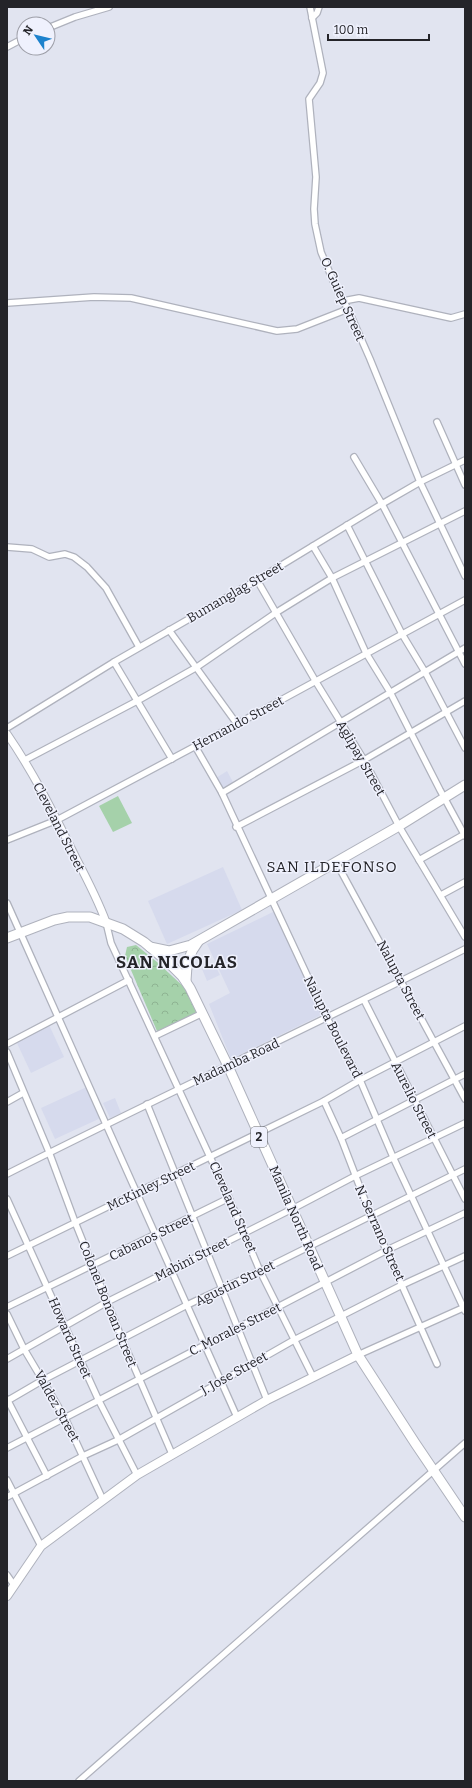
<svg xmlns="http://www.w3.org/2000/svg" width="472" height="1788" viewBox="0 0 472 1788" font-family="Bitter,serif">
  <defs>
    <pattern id="park-crowns" width="20" height="18" patternUnits="userSpaceOnUse"><rect width="20" height="18" fill="#a5d1aa"/><path d="M2 6a3 3 0 1 1 6 0M12 15a3 3 0 1 1 6 0" fill="none" stroke="#8eb392"/></pattern>
  </defs>
  <rect width="100%" height="100%" fill="#e1e4f0"/>
  <g fill="#d6daed">
    <path d="M227 771 234 784 222 790 216 778Z"/>
    <path d="M223 867 242 910 167 944 148 901Z"/>
    <path d="M275 911 325 1013 231 1059 209 1004 230 993 207 944Z"/>
    <path d="M214 963 220 975 207 981 202 969Z"/>
    <path d="M49 1025 64 1057 31 1073 16 1041Z"/>
    <path d="M89 1086 103 1117 55 1139 41 1108Z"/>
    <path d="M115 1098 121 1113 110 1118 103 1103Z"/>
  </g>
  <path fill="url(#park-crowns)" d="M136 945 157 962 185 988 198 1013 157 1031 125 956 127 947Z"/>
  <path fill="#a5d1aa" d="M118 796 132 823 113 832 99 806Z"/>
  <g fill="none" stroke-linecap="round" stroke-linejoin="round">
    <g stroke="#afb2bd" stroke-width="8">
      <g id="minor">
        <path d="M310 7 323 73 320 83 309 99 316 177 314 209 315 224 321 252 337 290 348 309 370 359 420 482 465 576"/>
        <path d="M312 18 317 13 319 7"/>
        <path d="M48 28 75 17 109 7"/>
        <path d="M7 47 24 38"/>
        <path d="M343 301 359 298 451 318 465 314"/>
        <path d="M7 303 94 297 131 298 277 331 297 329 348 309"/>
        <path d="M437 422 465 485"/>
        <path d="M354 457 382 504 465 664"/>
        <path d="M347 525 402 634 425 672 465 748"/>
        <path d="M313 546 332 578 366 653 390 692 440 790 465 836"/>
        <path d="M7 547 32 549 49 557 65 554 74 557 87 567 106 588 139 647"/>
        <path d="M257 580 316 682 364 760 400 828 465 937"/>
        <path d="M169 630 237 724"/>
        <path d="M114 662 172 759"/>
        <path d="M7 728 114 662 257 580 382 504 420 482 465 460"/>
        <path d="M195 746 222 793 327 1018 360 1080 393 1157 465 1311"/>
        <path d="M25 760 137 701 197 667 277 612 332 578 465 511"/>
        <path d="M222 793 465 648"/>
        <path d="M236 827 364 760 465 701"/>
        <path d="M7 840 57 820 237 724 465 600"/>
        <path d="M419 860 465 834"/>
        <path d="M336 862 465 1099"/>
        <path d="M441 895 465 882"/>
        <path d="M7 903 237 1417"/>
        <path d="M106 922 111 943 229 1198 260 1271 313 1377"/>
        <path d="M364 1000 465 1199"/>
        <path d="M155 1036 203 1013"/>
        <path d="M7 1044 129 980"/>
        <path d="M7 1052 49 1152 75 1222 122 1339 172 1454"/>
        <path d="M324 1101 341 1138 371 1216 437 1364"/>
        <path d="M7 1102 23 1093"/>
        <path d="M147 1104 267 1400"/>
        <path d="M341 1138 465 1074"/>
        <path d="M7 1174C159 1097 313 1026 465 949"/>
        <path d="M7 1199 99 1401 137 1475"/>
        <path d="M7 1256 324 1101 360 1080 465 1026"/>
        <path d="M7 1307 229 1198"/>
        <path d="M7 1314 24 1349 65 1418 103 1500"/>
        <path d="M358 1355 465 1307"/>
        <path d="M7 1359 107 1302 298 1206 355 1176 465 1123"/>
        <path d="M7 1399 47 1476"/>
        <path d="M7 1401 43 1380 187 1305 260 1271 465 1169"/>
        <path d="M7 1448 387 1250 465 1213"/>
        <path d="M7 1480 41 1546"/>
        <path d="M7 1497 83 1456 118 1440 294 1340 402 1285 465 1256"/>
        <path d="M7 1575 14 1585"/>
        <path d="M79 1781 465 1443"/>
      </g>
    </g>
    <g stroke="#afb2bd" stroke-width="9">
      <path id="tertiary" d="M7 734C34 773 55 816 76 858 87 879 98 900 106 922"/>
    </g>
    <g stroke="#afb2bd" stroke-width="10">
      <path id="secondary" d="M7 1596 41 1546 137 1475 267 1400 358 1355"/>
    </g>
    <g stroke="#afb2bd" stroke-width="11">
      <g id="primary">
        <path d="M150 947 169 951 191 945 399 826 465 785"/>
        <path d="M186 981C186 968 189 953 198 942"/>
      </g>
    </g>
    <g stroke="#afb2bd" stroke-width="11">
      <path id="trunk" d="M7 938 54 920 68 917H90L123 929 144 942 168 962 182 976 190 988 228 1066 358 1355 415 1443 465 1517"/>
    </g>
    <use href="#minor" stroke="#fff" stroke-width="5.5"/>
    <use href="#tertiary" stroke="#fff" stroke-width="7"/>
    <use href="#secondary" stroke="#fff" stroke-width="8"/>
    <use href="#primary" stroke="#fff" stroke-width="9"/>
    <use href="#trunk" stroke="#fff" stroke-width="9"/>
  </g>
  <g text-anchor="middle" dominant-baseline="central" stroke-width="3" stroke-linejoin="round" paint-order="stroke">
    <rect fill="#eff1fd" stroke="#616269" stroke-width="1" x="251" y="1127" width="16" height="20" rx="3"/>
    <g font-size="12" font-weight="bold" fill="#242429">
      <text x="259" y="1137">2</text>
    </g>
    <g font-size="13" fill="#242429" stroke="#eff1fd">
      <text transform="translate(343 299) rotate(66)">O. Guiep Street</text>
      <text transform="translate(235 592) rotate(-30)">Bumanglag Street</text>
      <text transform="translate(238 723) rotate(-28)">Hernando Street</text>
      <text transform="translate(361 758) rotate(60)">Aglipay Street</text>
      <text transform="translate(59 827) rotate(63)">Cleveland Street</text>
      <text transform="translate(401 980) rotate(62)">Nalupta Street</text>
      <text transform="translate(333 1027) rotate(63)">Nalupta Boulevard</text>
      <text transform="translate(236 1062) rotate(-25)">Madamba Road</text>
      <text transform="translate(414 1100) rotate(63)">Aurelio Street</text>
      <text transform="translate(151 1186) rotate(-26)">McKinley Street</text>
      <text transform="translate(233 1207) rotate(66)">Cleveland Street</text>
      <text transform="translate(296 1218) rotate(66)">Manila North Road</text>
      <text transform="translate(380 1233) rotate(66)">N. Serrano Street</text>
      <text transform="translate(151 1237) rotate(-26)">Cabanos Street</text>
      <text transform="translate(192 1259) rotate(-27)">Mabini Street</text>
      <text transform="translate(235 1283) rotate(-26)">Agustin Street</text>
      <text transform="translate(108 1304) rotate(68)">Colonel Bonoan Street</text>
      <text transform="translate(235 1329) rotate(-27)">C. Morales Street</text>
      <text transform="translate(70 1338) rotate(66)">Howard Street</text>
      <text transform="translate(234 1373) rotate(-29)">J. Jose Street</text>
      <text transform="translate(57 1406) rotate(61)">Valdez Street</text>
    </g>
    <g font-size="15" letter-spacing="1" fill="#242429" stroke="#eff1fd">
      <text x="332" y="867">SAN ILDEFONSO</text>
    </g>
    <g font-size="17" font-weight="bold" letter-spacing="1" fill="#242429" stroke="#eff1fd">
      <text x="177" y="962">SAN NICOLAS</text>
    </g>
  </g>
  <rect width="472" height="1788" fill="none" stroke="#242429" stroke-width="16"/>
  <g transform="translate(36 36) rotate(305)"><circle r="19" fill="#eff1fd" stroke="#9e9fa8"/>
  <path d="M0-3L7 15L0 10L-7 15Z" fill="#1d82cd"/>
  <text y="-6" font-size="11" font-weight="bold" text-anchor="middle" fill="#242429">N</text>
  </g>
  <path d="M328 34v6h101v-6" fill="none" stroke="#242429" stroke-width="2"/>
  <text x="334" y="34" font-size="12" fill="#242429" stroke="#eff1fd" stroke-width="3" paint-order="stroke">100 m</text>
</svg>
